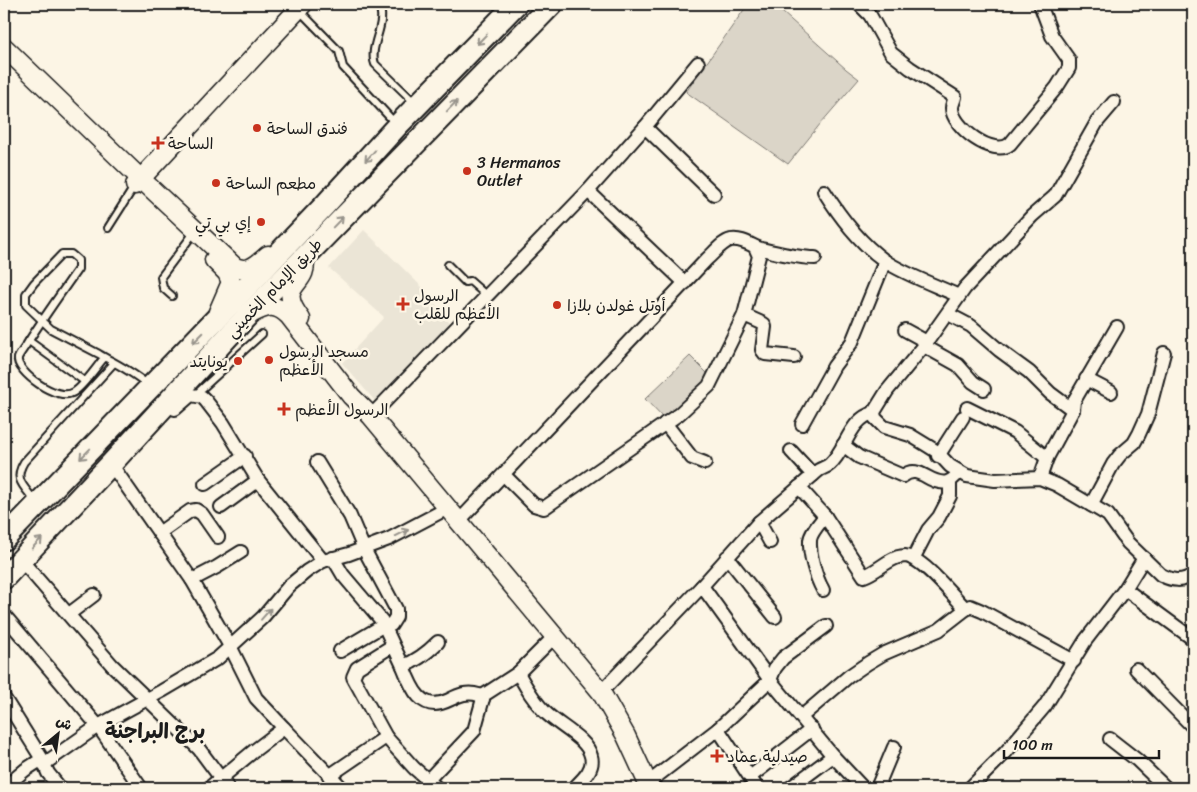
<svg xmlns="http://www.w3.org/2000/svg" width="1197" height="792" viewBox="0 0 1197 792" font-family="Sriracha,'Playpen Sans Arabic',sans-serif">
  <rect width="100%" height="100%" fill="#fcf5e5"/>
  <filter id="ink" filterUnits="userSpaceOnUse"><feTurbulence type="fractalNoise" baseFrequency=".02" numOctaves="2"/><feDisplacementMap in="SourceGraphic" scale="10" xChannelSelector="R" yChannelSelector="G"/><feConvolveMatrix kernelMatrix="1 2 1 2 8 2 1 2 1" color-interpolation-filters="sRGB"/></filter>
  <g filter="url(#ink)">
    <path fill="#ebe5d6" d="M364 230 426 291 450 324 375 401 342 363 384 317 329 268Z"/>
    <g fill="#dbd5c8" stroke="#7c7872">
      <path d="M748 4H773L846 69 859 79 821 123 788 164 686 92Z"/>
      <path d="M690 356 711 377 666 421 645 399Z"/>
    </g>
    <g fill="none" stroke-linecap="round" stroke-linejoin="round">
      <g stroke="#1c1c1c" stroke-width="10">
        <g id="lane">
          <path d="M378 4C389 23 368 45 375 64L415 103"/>
          <path d="M299 10 339 51 343 67 396 124"/>
          <path d="M108 228 134 187"/>
          <path d="M448 265 465 282 470 281 487 296"/>
          <path d="M172 296 163 288 161 277 190 238"/>
          <path d="M29 341 84 381"/>
          <path d="M104 358C97 366 83 387 74 392 58 403 15 371 18 358 20 353 26 346 28 342 44 317 61 293 78 269V260L71 254H62L34 283 26 294V305L51 329 99 354C116 364 134 372 149 386"/>
          <path d="M195 395 262 334"/>
          <path d="M35 501C24 486 13 480 24 462L114 363"/>
        </g>
      </g>
      <g stroke="#1c1c1c" stroke-width="16">
        <g id="street">
          <path d="M859 4 870 15 891 53 910 68 955 97C954 101 952 104 952 108 952 127 994 158 1010 144L1057 87 1069 68V60L1052 36 1040 4"/>
          <path d="M1114 102 1097 122 1055 196 1032 216 965 288 924 346 887 391 874 412 875 418 884 427 910 435 928 446 936 451 950 466 967 476 995 480 1040 478 1057 485 1108 515 1128 543 1161 575C1173 581 1182 582 1193 575"/>
          <path d="M645 127 714 194"/>
          <path d="M588 191 685 283"/>
          <path d="M824 191C840 217 860 243 885 261 904 274 937 286 959 296"/>
          <path d="M948 314 971 326 999 350 1029 372 1050 393 1073 410"/>
          <path d="M744 315 764 324 765 327 762 350 765 354 794 357"/>
          <path d="M905 330 927 342"/>
          <path d="M924 346 958 365 973 382 984 389"/>
          <path d="M1086 379 1111 392"/>
          <path d="M967 408 1015 432 1047 458"/>
          <path d="M175 409 191 395 202 397 206 401 223 423 258 480 323 561"/>
          <path d="M371 416 588 191 645 127 698 63"/>
          <path d="M665 423 692 458 705 463"/>
          <path d="M802 424 834 366 852 342 885 261"/>
          <path d="M843 445 859 457 903 476C919 463 930 486 947 482 952 481 956 476 959 472"/>
          <path d="M791 451 813 475"/>
          <path d="M938 456 963 417"/>
          <path d="M317 462 350 516 364 549 396 609V617L391 625H384L340 651"/>
          <path d="M111 464 192 580 231 648 256 698 284 728 255 750 209 788"/>
          <path d="M504 475 534 505 544 508 679 414 709 386 744 315 759 256 755 247"/>
          <path d="M1040 478 1047 458 1073 410 1074 401 1117 327"/>
          <path d="M205 484 245 456"/>
          <path d="M799 487 825 516 864 576C876 572 886 561 898 557 899 557 904 556 905 556 922 557 953 596 966 609L970 606 982 611 1074 661"/>
          <path d="M1091 505 1113 464 1120 455 1134 443 1139 434 1148 414 1164 353"/>
          <path d="M221 507 258 480"/>
          <path d="M459 521 707 259C714 253 722 242 731 240 742 238 752 246 761 249 779 253 797 258 815 258"/>
          <path d="M759 522 770 542"/>
          <path d="M159 533 190 511 196 510 202 514 218 537"/>
          <path d="M727 557 775 617"/>
          <path d="M333 558 343 575 382 621 403 666C417 661 427 653 438 642"/>
          <path d="M913 559 928 530 939 517 950 496V481"/>
          <path d="M21 560 112 665 199 749 228 788"/>
          <path d="M192 580 217 567 241 552"/>
          <path d="M702 586 770 680 833 756 863 788"/>
          <path d="M1125 589 1193 639"/>
          <path d="M823 590C816 578 809 554 810 540 811 532 820 523 825 516"/>
          <path d="M69 614 94 595"/>
          <path d="M4 615 98 726 141 788"/>
          <path d="M403 666C411 687 421 714 449 700 459 695 467 691 479 695L483 699"/>
          <path d="M1136 669 1193 727"/>
          <path d="M518 673C526 687 533 700 544 711 557 725 587 738 591 756 595 769 582 780 574 788"/>
          <path d="M601 692 702 586 759 522 819 470C822 468 827 467 830 464 846 450 850 418 874 413"/>
          <path d="M4 698 42 759 48 773 60 788"/>
          <path d="M801 717 849 676 868 663 883 654 939 630 966 609"/>
          <path d="M284 728 342 788"/>
          <path d="M718 729 757 788"/>
          <path d="M386 737 353 677 357 668 392 646"/>
          <path d="M1110 739 1137 760 1166 788"/>
          <path d="M44 764 98 726 162 691 218 658 263 617 289 586 307 571 323 561 349 554 389 539 448 508"/>
          <path d="M329 776 386 737 414 768 437 788"/>
          <path d="M750 777 812 729"/>
          <path d="M427 781 474 731 484 695 518 673 555 636"/>
          <path d="M648 783 718 729 770 680 775 668 783 658 826 626"/>
          <path d="M4 788 25 770 42 759"/>
          <path d="M790 788 833 756"/>
          <path d="M877 788 894 747"/>
          <path d="M970 788 1005 753 1045 706 1085 641 1125 589 1144 558"/>
        </g>
      </g>
      <g stroke="#1c1c1c" stroke-width="21">
        <g id="secondary">
          <path d="M4 47 141 179 235 267C249 273 257 264 268 255"/>
          <path d="M135 185 303 4"/>
          <path d="M214 260 227 273 231 282 218 312"/>
          <path d="M249 315C265 307 274 301 289 316L351 396 371 416 601 692 626 736 650 788"/>
          <path d="M301 319C273 282 311 288 304 257"/>
        </g>
      </g>
      <g stroke="#1c1c1c" stroke-width="25">
        <g id="highway">
          <path d="M4 539 216 319 325 205 398 125 516 4"/>
          <path d="M4 578 111 464 245 318 552 4"/>
        </g>
      </g>
      <use href="#lane" stroke="#fcf5e5" stroke-width="6"/>
      <use href="#street" stroke="#fcf5e5" stroke-width="12"/>
      <use href="#secondary" stroke="#fcf5e5" stroke-width="18"/>
      <use href="#highway" stroke="#fcf5e5" stroke-width="21"/>
    </g>
    <defs><path id="oneway-shaft" d="M-6 0H5M1.5-3L5.5 0L1.5 3" fill="none" stroke-width="1.6" stroke-linecap="round" stroke-linejoin="round" transform="scale(1.25)"/></defs>
    <g stroke="#97938b">
      <use href="#oneway-shaft" transform="translate(482 39) rotate(134)"/>
      <use href="#oneway-shaft" transform="translate(452 106) rotate(-46)"/>
      <use href="#oneway-shaft" transform="translate(370 156) rotate(132)"/>
      <use href="#oneway-shaft" transform="translate(338 222) rotate(-46)"/>
      <use href="#oneway-shaft" transform="translate(198 338) rotate(135)"/>
      <use href="#oneway-shaft" transform="translate(85 454) rotate(134)"/>
      <use href="#oneway-shaft" transform="translate(402 533) rotate(-27)"/>
      <use href="#oneway-shaft" transform="translate(37 543) rotate(-47)"/>
      <use href="#oneway-shaft" transform="translate(266 614) rotate(-49)"/>
    </g>
  </g>
  <g fill="#c8321e" stroke="#fcf5e5" stroke-width="2">
    <circle cx="257" cy="128" r="5"/>
    <path d="M155.5 135.5h5v5h5v5h-5v5h-5v-5h-5v-5h5z"/>
    <circle cx="467" cy="171" r="5"/>
    <circle cx="216" cy="183" r="5"/>
    <circle cx="261" cy="222" r="5"/>
    <path d="M400.5 296.5h5v5h5v5h-5v5h-5v-5h-5v-5h5z"/>
    <circle cx="557" cy="305" r="5"/>
    <circle cx="269" cy="360" r="5"/>
    <circle cx="238" cy="361" r="5"/>
    <path d="M281.5 401.5h5v5h5v5h-5v5h-5v-5h-5v-5h5z"/>
    <path d="M714.5 748.5h5v5h5v5h-5v5h-5v-5h-5v-5h5z"/>
  </g>
  <g text-anchor="middle" dominant-baseline="central" stroke-width="5" stroke-linejoin="round" paint-order="stroke">
    <g font-size="16" fill="#1c1c1c" stroke="#fcf5e5" text-anchor="start">
      <text x="267" y="128">فندق الساحة</text>
      <text x="168" y="143">الساحة</text>
      <text x="477" y="162">3 Hermanos<tspan x="477" dy="18">Outlet</tspan></text>
      <text x="226" y="183">مطعم الساحة</text>
      <text x="251" y="222" text-anchor="end">إي بي تي</text>
      <text x="414" y="295">الرسول<tspan x="414" dy="18">الأعظم للقلب</tspan></text>
      <text x="567" y="305">أوتل غولدن بلازا</text>
      <text x="279" y="351">مسجد الرسول<tspan x="279" dy="18">الأعظم</tspan></text>
      <text x="228" y="361" text-anchor="end">يونايتد</text>
      <text x="295" y="409">الرسول الأعظم</text>
      <text x="727" y="756">صيدلية عماد</text>
    </g>
    <g font-size="16" fill="#1c1c1c" stroke="#fcf5e5">
      <text transform="translate(274 288) rotate(-46)">طريق الإمام الخميني</text>
    </g>
    <g font-size="21" font-weight="bold" fill="#1c1c1c" stroke="#fcf5e5">
      <text x="155" y="731">برج البراجنة</text>
    </g>
  </g>
  <rect width="1197" height="792" fill="none" stroke="#fcf5e5" stroke-width="20"/>
  <rect x="10" y="10" width="1177" height="772" fill="none" stroke="#1c1c1c" stroke-width="2" filter="url(#ink)"/>
  <g transform="translate(58 734) rotate(29)" stroke="#fcf5e5" stroke-width="4" paint-order="stroke">
  <path d="M0-4L9 19L0 12L-9 19Z" fill="#1c1c1c"/>
  <text y="-8" font-size="14" font-weight="bold" text-anchor="middle" fill="#1c1c1c">ش</text>
  </g>
  <path d="M1004 750v8h155v-8" fill="none" stroke="#1c1c1c" stroke-width="2.5"/>
  <text x="1012" y="750" font-size="15" fill="#1c1c1c" stroke="#fcf5e5" stroke-width="4" paint-order="stroke">100 m</text>
</svg>
